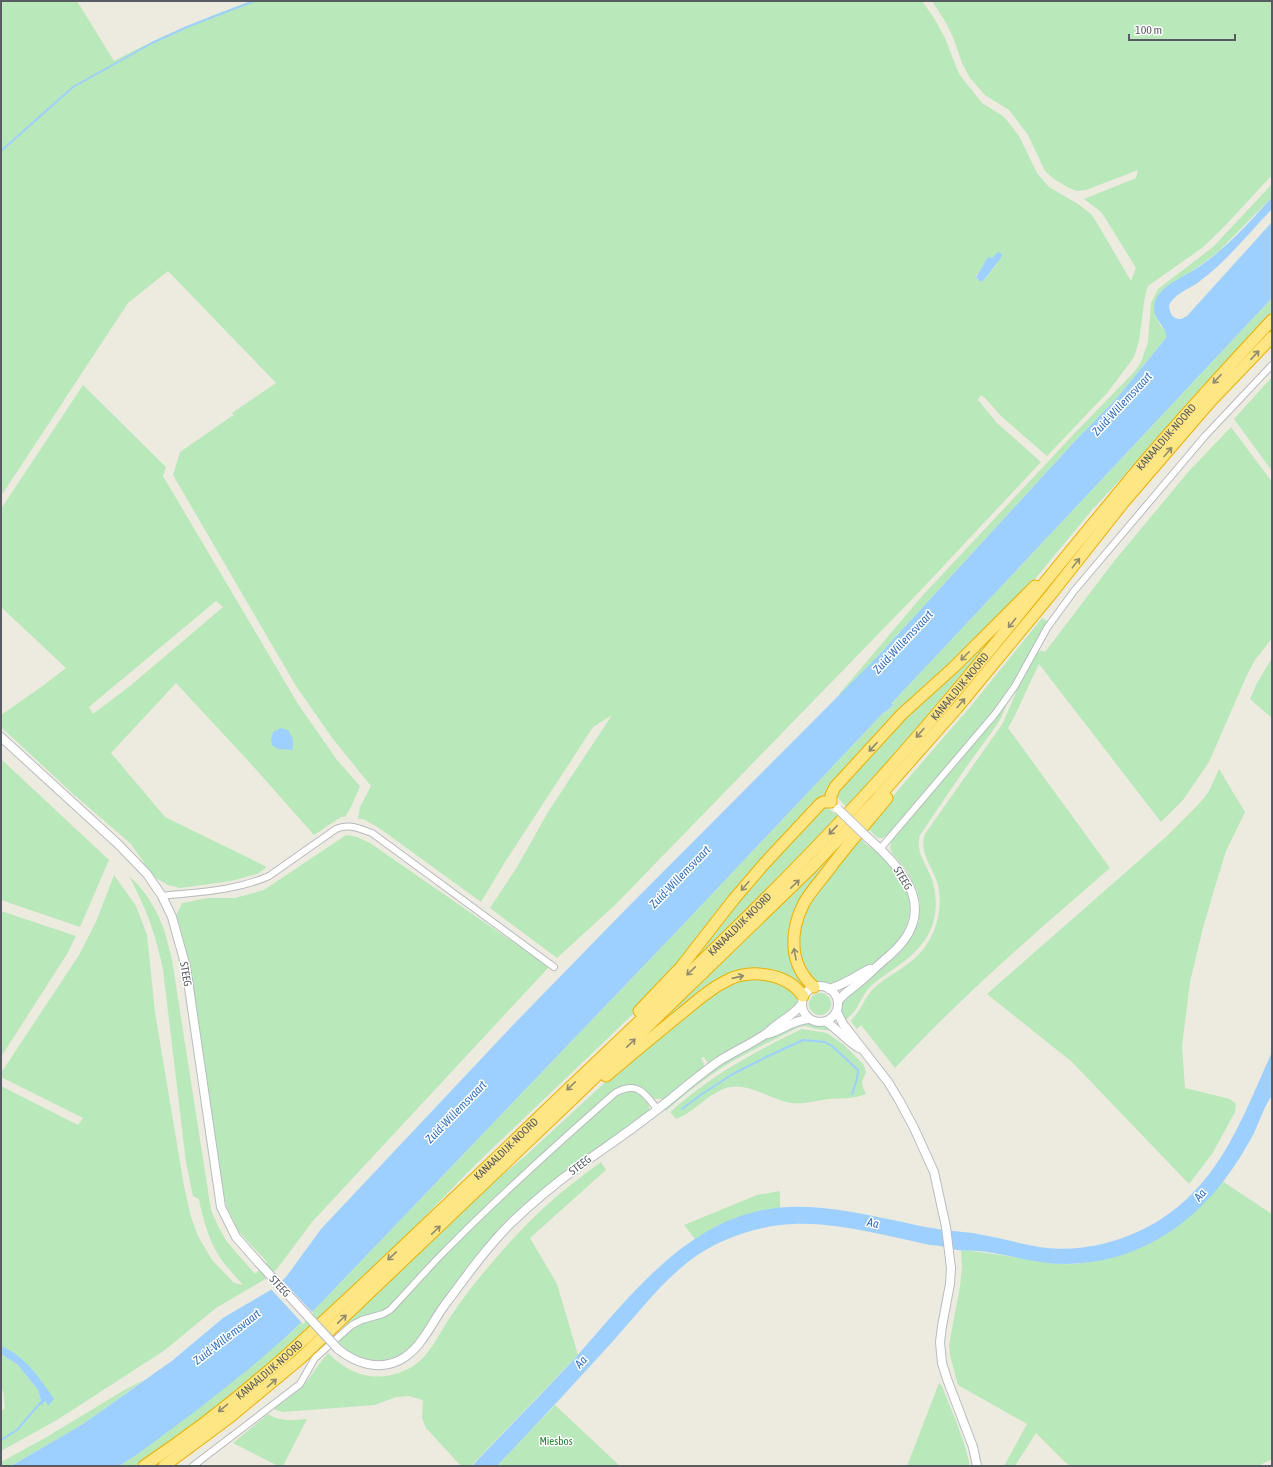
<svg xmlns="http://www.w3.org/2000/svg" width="1273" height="1467" viewBox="0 0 1273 1467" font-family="'Asap Condensed',sans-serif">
  <rect width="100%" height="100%" fill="#edebdf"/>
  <g fill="#b9e8bb" fill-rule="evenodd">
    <path d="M1 1H77L114 61C158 37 204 18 251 1H922L934 18 945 38 959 74 982 103 1003 116 1010 124 1019 136 1037 173 1049 187 1078 204 1091 214 1097 223 1131 281 1136 268 1104 216 1100 211 1084 199 1136 178 1138 170 1086 190 1077 191 1067 187 1054 179 1045 171 1028 135 1009 110 985 95 970 78 962 63 953 37 945 21 932 1H1272V175L1222 229 1202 248 1148 286 1145 296 1139 341 1134 357 1108 392 1047 456 1002 417 986 399 981 395 977 401H979L997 423 1041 462 920 591 615 905 557 958 490 908 517 867 548 812 612 715 593 727 505 862 481 902 379 828 363 819H358L360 807 371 786 333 739 296 686 173 475 180 452 232 416 234 417 232 413 276 383 168 271 128 303 1 496ZM996 255 997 264 984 280H978L976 276 988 258H992Z"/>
    <path d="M1272 184V197L1218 252 1195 269 1164 289 1160 293 1155 306V315L1160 325 1166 331V338L1116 399 1076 440 878 656 838 697 840 693 923 595 1072 436 1135 371 1141 362 1148 342 1151 303 1158 289 1213 247Z"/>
    <path d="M1272 298V312L1196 393 1134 465 1092 510 1030 585 827 797 638 1009 605 1041 475 1165 405 1237 289 1347 207 1415 135 1466H119L138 1454 287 1336 320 1304 679 929 885 711 886 713 894 704H891Z"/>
    <path d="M1272 377V471L1234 419Z"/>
    <path d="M83 385 166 467 163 476 298 704 337 760 360 786 351 807 345 817H341L314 835 252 765 176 683 111 753 165 817 267 867 257 874 231 881 180 888 168 885 154 877 131 844 72 793 1 727V715L44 685 66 668 1 607V509ZM216 601 223 607 130 686 93 714 89 707Z"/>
    <path d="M1231 427 1272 482V638L1255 660 1247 675 1209 762 1183 800 1161 822 1039 664C1028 685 1020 708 1008 728L1110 868C1036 932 962 996 895 1068L861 1025 857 1029 852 1023 851 1020C862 1010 864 998 874 988 886 977 901 970 913 960 934 942 944 912 938 885 934 868 918 853 925 834L1003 723 1020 683 1036 652 1042 651 1045 652 1115 560 1189 471Z"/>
    <path d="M1020 604 952 690 847 808 838 798 837 799 836 794 904 716Z"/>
    <path d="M1042 618 1049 622 1014 683 996 709 888 835 882 838H878L866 827 971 706Z"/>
    <path d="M1272 658V718L1250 699 1257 683Z"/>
    <path d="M1009 699 1001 718 994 729 964 770 920 835C914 855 931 868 934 887 941 921 927 946 899 965 890 972 878 979 870 987 858 1000 860 1010 844 1021L841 1011 844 998 902 951 913 935 919 921 920 903 917 890 907 871 892 853 890 847 892 839Z"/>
    <path d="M1 759 109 860 80 927 1 900Z"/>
    <path d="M1219 769 1245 812 1226 851 1214 890 1203 928 1190 982 1182 1046 1185 1088 1230 1099 1236 1104 1235 1112 1212 1154 1189 1184 1072 1062 987 994 1167 836 1199 804 1209 791Z"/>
    <path d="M823 807H829L828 808 839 817 739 918 672 982 746 889Z"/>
    <path d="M862 823 793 925 807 987 804 990 744 973 630 1051 745 941Z"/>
    <path d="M346 835 357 837 370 843 549 967 312 1222 277 1269 267 1278 216 1308 165 1350 57 1420 1 1451V1412L5 1408 3 1391 1 1390V1354L18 1365 38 1390 42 1404 46 1401 49 1405 19 1357 1 1346V1086L78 1125 83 1118 1 1077V1073L79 955 96 922 114 875 136 906 147 935 155 1012 184 1186 191 1217 198 1236 212 1260 234 1283 243 1285C235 1275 225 1266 219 1256 209 1240 202 1217 199 1199L193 1196 186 1162 163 970C156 934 146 908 129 876 144 889 156 908 163 927 167 938 169 949 172 960L211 1210 218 1226 227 1242 255 1274 267 1262 239 1232 227 1207 222 1188 189 961 179 923 176 916 182 903 208 898H235L264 890Z"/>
    <path d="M859 836C862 839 864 843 867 845 869 847 874 849 877 851 883 856 890 864 896 871 918 899 913 929 887 952 873 965 854 974 838 984L831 985 813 981 801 966 797 939 807 905Z"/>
    <path d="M1 911 76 936 67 954 1 1057Z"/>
    <path d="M744 978 780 982 798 997 797 1006C769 1028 740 1045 710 1063L707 1062 704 1057 701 1058 704 1064V1067L665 1099H655C651 1097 648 1093 645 1091 632 1083 626 1085 614 1092L390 1306 381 1312 353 1321 347 1325 345 1323 488 1186 523 1158 613 1075 705 997Z"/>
    <circle cx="820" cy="1004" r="11"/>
    <path d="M806 1022C815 1025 825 1025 833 1031L816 1029 806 1026 799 1027C772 1041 745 1053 720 1069 700 1082 683 1096 666 1111L664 1109C683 1092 703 1075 725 1061 748 1046 774 1035 799 1023Z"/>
    <path d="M802 1029 827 1033 844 1045 864 1065 866 1072 862 1082 863 1088 866 1094C854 1099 843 1098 830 1099 818 1100 803 1105 791 1103 773 1100 748 1083 730 1087 708 1092 696 1112 676 1119L670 1112C712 1075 752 1053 802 1029Z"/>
    <path d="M630 1090C641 1094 653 1100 648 1113L545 1190 438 1309 416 1342 405 1352 398 1356 385 1360 371 1361 357 1356 348 1351 338 1341C344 1335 350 1328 358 1325 369 1320 381 1320 390 1313 429 1271 468 1230 509 1191 544 1158 580 1127 616 1097L623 1092Z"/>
    <path d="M601 1162 606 1170 530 1238 557 1284 578 1355 471 1466H461L426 1428 422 1418 423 1400 409 1396 396 1397 375 1405 283 1412 273 1409C285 1400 297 1392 307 1381 314 1372 320 1362 328 1353 352 1377 379 1384 410 1368 429 1358 439 1333 451 1316 461 1301 472 1286 484 1272 503 1249 524 1226 546 1206 563 1190 582 1176 601 1162Z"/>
    <path d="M1222 1181 1272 1214V1459L1258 1466H1071L1066 1463 1036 1433 1015 1466H1004L1027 1424 958 1385 950 1355 949 1345 960 1286 962 1267 961 1250C996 1253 1029 1261 1064 1264 1076 1265 1091 1262 1103 1259 1154 1249 1190 1222 1222 1181Z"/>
    <path d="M780 1191V1208C746 1213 724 1221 695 1239L684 1225 757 1195Z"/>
    <path d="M144 1380 83 1424 11 1466H1V1462L45 1438 126 1389Z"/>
    <path d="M939 1383 942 1386C952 1412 964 1438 970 1466H907Z"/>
    <path d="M555 1405 620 1466H497Z"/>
    <path d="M268 1414C280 1422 294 1420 307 1419L283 1466H278L233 1443Z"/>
  </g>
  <g fill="#9ed0ff">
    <path d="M1272 197V209C1249 233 1227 261 1200 281 1190 289 1173 294 1169 306 1170 313 1172 319 1181 319L1187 316 1272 222V298L891 704H894L885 713V711L679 929 320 1304 287 1336 250 1368 201 1407 138 1454 119 1466H11L83 1424 173 1360 223 1318 274 1288 286 1277 321 1229 512 1026 626 909 878 656 1076 440 1116 399 1166 338C1168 326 1150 320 1155 302 1160 286 1181 278 1194 270 1224 251 1249 223 1272 197Z"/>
    <path d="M998 252 1002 254 1001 258 984 280 980 282 976 277 988 257 992 258Z"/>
    <path d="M280 728 288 730C292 737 295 741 292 750L278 749 272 745 271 740 273 732Z"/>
    <path d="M1272 1052C1272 1064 1273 1083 1272 1095 1271 1099 1271 1096 1269 1100 1263 1110 1259 1122 1254 1133 1215 1208 1153 1263 1065 1264 1038 1264 1013 1256 987 1252 977 1250 967 1251 957 1250 948 1248 940 1245 930 1245 885 1236 839 1222 793 1224 763 1225 725 1237 699 1254 666 1276 641 1310 614 1340 576 1382 537 1424 497 1466H472C503 1433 535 1401 566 1368 619 1310 674 1232 754 1212 801 1200 847 1211 893 1220 908 1223 923 1227 938 1229 951 1232 965 1231 978 1234 1001 1238 1024 1245 1047 1248 1065 1250 1085 1248 1102 1244 1155 1231 1192 1202 1221 1157 1242 1124 1256 1087 1272 1052Z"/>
    <path d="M1 1346C25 1356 40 1378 54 1399L48 1406 46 1401 42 1404 38 1390 18 1365 1 1354Z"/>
  </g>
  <path fill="#edebdf" d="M281 1279 313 1313 303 1324 270 1288Z"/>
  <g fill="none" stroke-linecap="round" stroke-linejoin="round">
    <g stroke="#9ed0ff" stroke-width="2">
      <path d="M1 151 73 87 152 43 187 27 254 1"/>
      <path d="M682 1109 702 1094 733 1074 766 1057 803 1040 825 1042 832 1046 858 1070 857 1079 852 1094"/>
      <path d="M1 1440 17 1430 41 1402 42 1404"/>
    </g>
    <g stroke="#b8bac0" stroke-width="8">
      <g id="street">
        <path d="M880 849 995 714 1015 686 1047 628 1074 591 1205 436 1272 365"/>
        <path d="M162 896C198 892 235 891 269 876L336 829C349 823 360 829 372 833L554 967"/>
        <path d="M193 1466 300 1384 315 1358 344 1332 352 1325 362 1320 383 1314 390 1310C409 1290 427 1269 446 1250 500 1195 557 1144 615 1093 637 1081 644 1092 658 1110"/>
      </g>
    </g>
    <g stroke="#b8bcc3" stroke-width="10">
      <g id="secondary">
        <path d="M1 737 118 844 147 874 162 896 172 917 186 967 221 1207 236 1237 258 1262"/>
        <circle cx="820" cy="1004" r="18"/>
        <path d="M829 989C844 985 857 975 870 969"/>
        <path d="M838 1001C844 993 853 988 861 981 870 973 879 964 889 956 940 912 907 872 867 837"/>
        <path d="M837 1012 843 1024 888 1082 899 1100 914 1128 934 1172 946 1227 951 1268 950 1284 942 1326 940 1342 942 1363 947 1379 973 1447 977 1466"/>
        <path d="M826 1022C838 1029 847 1041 859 1048"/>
        <path d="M768 1034C782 1030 794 1020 808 1019"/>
        <path d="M338 1349C355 1363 378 1371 400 1360 421 1349 431 1324 444 1306 465 1278 486 1248 511 1223 531 1204 552 1186 574 1170 598 1152 623 1136 646 1118 671 1100 693 1079 719 1061 733 1052 749 1045 764 1035 769 1032 773 1027 778 1024 786 1018 795 1013 801 1005"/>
      </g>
    </g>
    <g stroke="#edaf00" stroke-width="13">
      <g id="highway">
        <path d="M814 987C789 965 789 932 804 903 812 889 824 877 833 864 850 842 869 820 887 798"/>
        <path d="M639 1011 681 967 734 899 764 864 820 804 823 802H831V795L835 787 902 714 954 667 1035 586"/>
        <path d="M606 1076C631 1055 656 1034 682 1013 696 1002 709 989 726 981 750 968 787 973 803 996"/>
        <path id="s1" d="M144 1466C184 1439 223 1410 260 1378 293 1351 324 1320 356 1291 401 1248 446 1206 491 1163 621 1037 756 915 877 782 959 692 1033 595 1111 502 1162 439 1217 379 1272 320"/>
        <path d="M164 1466 230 1417 301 1358 583 1089 813 866 876 800 957 708 1052 593 1123 503 1210 402 1272 337"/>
      </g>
    </g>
    <use href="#street" stroke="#fff" stroke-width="6"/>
    <use href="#secondary" stroke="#fff" stroke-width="8"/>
    <use href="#highway" stroke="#ffe685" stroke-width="11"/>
    <g stroke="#b8bcc3" stroke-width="10" stroke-linecap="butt">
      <g id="secondary-bridge">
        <path d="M838 809 867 837"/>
        <path d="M258 1262 338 1349"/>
      </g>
    </g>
    <use href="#secondary-bridge" stroke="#fff" stroke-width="8"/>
  </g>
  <defs><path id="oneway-shaft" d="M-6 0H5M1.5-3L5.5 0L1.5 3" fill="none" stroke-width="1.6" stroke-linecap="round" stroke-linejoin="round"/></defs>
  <g stroke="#928c6e">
    <use href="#oneway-shaft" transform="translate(1255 355) rotate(-47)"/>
    <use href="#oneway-shaft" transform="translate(1217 379) rotate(133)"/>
    <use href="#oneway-shaft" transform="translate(1168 452) rotate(-49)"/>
    <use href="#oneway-shaft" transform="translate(1076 563) rotate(-52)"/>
    <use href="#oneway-shaft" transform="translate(1012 623) rotate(129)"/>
    <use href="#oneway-shaft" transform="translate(965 656) rotate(135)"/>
    <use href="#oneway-shaft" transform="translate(961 703) rotate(-50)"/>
    <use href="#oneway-shaft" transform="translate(920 733) rotate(131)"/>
    <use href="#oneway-shaft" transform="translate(873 747) rotate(133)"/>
    <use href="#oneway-shaft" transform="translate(833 830) rotate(133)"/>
    <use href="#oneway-shaft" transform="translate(795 884) rotate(-44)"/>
    <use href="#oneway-shaft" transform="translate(745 886) rotate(130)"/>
    <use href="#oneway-shaft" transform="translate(795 954) rotate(-100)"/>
    <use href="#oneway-shaft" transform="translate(691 971) rotate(136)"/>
    <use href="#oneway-shaft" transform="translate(738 977) rotate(-13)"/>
    <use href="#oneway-shaft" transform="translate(631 1043) rotate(-44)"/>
    <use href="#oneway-shaft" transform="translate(571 1086) rotate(136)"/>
    <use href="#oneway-shaft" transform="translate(436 1230) rotate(-44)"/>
    <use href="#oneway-shaft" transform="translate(392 1256) rotate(137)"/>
    <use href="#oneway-shaft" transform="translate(342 1319) rotate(-44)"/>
    <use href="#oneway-shaft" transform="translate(272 1383) rotate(-41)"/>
    <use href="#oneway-shaft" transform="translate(223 1408) rotate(141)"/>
  </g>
  <g text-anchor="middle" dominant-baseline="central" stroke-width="3" stroke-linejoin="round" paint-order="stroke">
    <g font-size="11" fill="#585c62" stroke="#fff">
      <text stroke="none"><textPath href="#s1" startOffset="1454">KANAALDIJK-NOORD</textPath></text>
      <text stroke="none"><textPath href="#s1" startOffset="1130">KANAALDIJK-NOORD</textPath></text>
      <text transform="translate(903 878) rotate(59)">STEEG</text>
      <text stroke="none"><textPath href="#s1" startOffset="806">KANAALDIJK-NOORD</textPath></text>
      <text transform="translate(186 974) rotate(80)">STEEG</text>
      <text stroke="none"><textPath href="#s1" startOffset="482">KANAALDIJK-NOORD</textPath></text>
      <text transform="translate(580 1165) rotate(-37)">STEEG</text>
      <text transform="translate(280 1286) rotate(47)">STEEG</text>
      <text stroke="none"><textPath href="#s1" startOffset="158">KANAALDIJK-NOORD</textPath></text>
    </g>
    <g font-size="11" fill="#2d8535" stroke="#fff">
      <text x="556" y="1441">Miesbos</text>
    </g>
    <g font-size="12" font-style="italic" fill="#3473c3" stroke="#fff">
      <text transform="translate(1122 404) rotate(-47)">Zuid-Willemsvaart</text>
      <text transform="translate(903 642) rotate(-47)">Zuid-Willemsvaart</text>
      <text transform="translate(680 877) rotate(-46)">Zuid-Willemsvaart</text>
      <text transform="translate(456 1112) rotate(-46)">Zuid-Willemsvaart</text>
      <text transform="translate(1200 1195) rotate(-50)">Aa</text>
      <text transform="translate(873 1223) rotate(11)">Aa</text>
      <text transform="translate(227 1337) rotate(-38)">Zuid-Willemsvaart</text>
      <text transform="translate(581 1362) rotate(-47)">Aa</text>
    </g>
  </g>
  <rect width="1273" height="1467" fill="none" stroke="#585c62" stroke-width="4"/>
  <path d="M1129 34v6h106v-6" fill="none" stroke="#585c62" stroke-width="2"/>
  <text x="1135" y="34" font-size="12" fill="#585c62" stroke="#ffffff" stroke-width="3" paint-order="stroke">100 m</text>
</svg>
